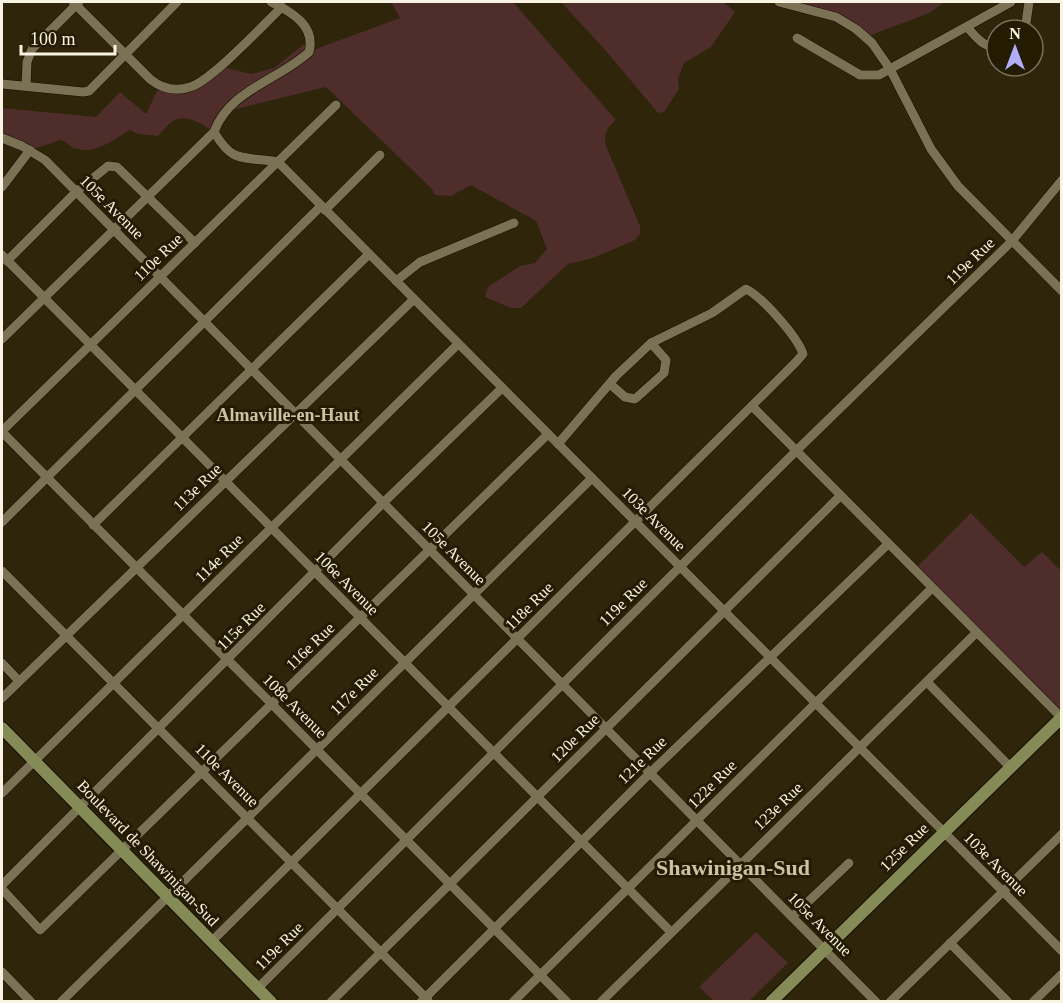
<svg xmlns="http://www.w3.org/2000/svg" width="1063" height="1003" viewBox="0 0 1063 1003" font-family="Georgia,serif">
  <rect width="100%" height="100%" fill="#2e250b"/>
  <g fill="#4e2d2b">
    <path d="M391 2H513L616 120C606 128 604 133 606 146L640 226V234L635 240 593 258 568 264 521 308H511L485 297 488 287 520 266 535 263 547 249 536 221 471 185 451 196 435 195 432 189 326 87 232 110 316 49 400 18Z"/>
    <path d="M561 2H723L735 12 711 47 684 63 678 79 679 89 664 112 658 113 607 52Z"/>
    <path d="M779 2H945L929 13 866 37 856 29Z"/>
    <path d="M308 41 306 51 264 79 211 130C203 124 186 114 175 120 169 123 163 131 158 136L138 134 130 130C115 139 96 154 77 149 71 148 67 142 61 140L30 150 2 138V108L96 117 120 92 146 114 159 87 177 90 222 67 251 74 274 68Z"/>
    <path d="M971 513 1024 567 1042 552 1061 571 1062 717 914 570Z"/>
    <path d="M756 932 788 963 749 1001H714L699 987Z"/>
  </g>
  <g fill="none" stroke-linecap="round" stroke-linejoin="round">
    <g stroke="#160d00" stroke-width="10">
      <g id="minor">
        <path d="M73 2 150 79C161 88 175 92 190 87 211 81 263 25 282 7"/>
        <path d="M779 2 836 17 856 29 872 43 890 69 931 149 958 186 1062 291"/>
        <path d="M967 27C975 36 984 48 997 47"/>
        <path d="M1025 30 1029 2"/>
        <path d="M797 38 860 75H879L1011 2"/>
        <path d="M2 84 83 92 89 91 177 2"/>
        <path d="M26 86 27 62 32 49 79 2"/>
        <path d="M214 132C229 157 236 158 264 160 272 161 276 160 282 166L1062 951"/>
        <path d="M2 138 22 146 45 160 876 1002"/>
        <path d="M2 187 30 150"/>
        <path d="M325 210 380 155"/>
        <path d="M2 255 671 932"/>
        <path d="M7 261 76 192 108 166 117 167 195 243"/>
        <path d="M396 281 420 262 514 223"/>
        <path d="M2 339 214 132C229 90 279 80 309 52 316 26 292 12 271 2"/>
        <path d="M610 384 625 397 635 399 664 373 666 360 651 343"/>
        <path d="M752 406 1061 717"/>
        <path d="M2 431 336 105"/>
        <path d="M2 432 567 1002"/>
        <path d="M2 522 321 206"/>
        <path d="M93 525 369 254"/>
        <path d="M2 571 428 1000"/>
        <path d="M2 663 19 681"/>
        <path d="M927 682 1010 767"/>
        <path d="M2 698 414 299"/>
        <path d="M2 793 458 344"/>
        <path d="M2 885 383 503 502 388"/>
        <path d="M2 889 40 930 548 434"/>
        <path d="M792 917 849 863"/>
        <path d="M212 941 795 363 803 354C797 336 762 297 746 289L712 313 651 343 616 376 558 444"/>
        <path d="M950 943 1008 1002"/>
        <path d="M2 972 31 1002"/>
        <path d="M258 988 796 451 1012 241 1062 180"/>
        <path d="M61 1002 592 478"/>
        <path d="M331 1002 840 496"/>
        <path d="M421 1002 650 773 888 544"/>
        <path d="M513 1002 932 588"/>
        <path d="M601 1002 976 633"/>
        <path d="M890 1002 1062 834"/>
        <path d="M1033 1002 1062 974"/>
      </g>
    </g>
    <g stroke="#160d00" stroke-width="14">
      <g id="major">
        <path d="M2 728 271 1002"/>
        <path d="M771 1002 1062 717"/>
      </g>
    </g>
    <use href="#minor" stroke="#7b7155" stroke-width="9"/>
    <use href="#major" stroke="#848b56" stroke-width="12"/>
  </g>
  <g text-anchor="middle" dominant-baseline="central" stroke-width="6" stroke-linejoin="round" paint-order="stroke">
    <g font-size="16" fill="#f9f3e4" stroke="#241b03">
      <text transform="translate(112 207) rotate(45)">105e Avenue</text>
      <text transform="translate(158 257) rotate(-44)">110e Rue</text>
      <text transform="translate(970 261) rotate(-44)">119e Rue</text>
      <text transform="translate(197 487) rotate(-44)">113e Rue</text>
      <text transform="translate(654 519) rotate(45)">103e Avenue</text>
      <text transform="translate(454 553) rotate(45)">105e Avenue</text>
      <text transform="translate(219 558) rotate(-45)">114e Rue</text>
      <text transform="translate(347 583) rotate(45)">106e Avenue</text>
      <text transform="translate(623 602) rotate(-45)">119e Rue</text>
      <text transform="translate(529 606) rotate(-45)">118e Rue</text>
      <text transform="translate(241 626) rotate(-45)">115e Rue</text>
      <text transform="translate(310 646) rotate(-44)">116e Rue</text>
      <text transform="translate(354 691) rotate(-45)">117e Rue</text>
      <text transform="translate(295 706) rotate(45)">108e Avenue</text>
      <text transform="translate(575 738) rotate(-45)">120e Rue</text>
      <text transform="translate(642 760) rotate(-44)">121e Rue</text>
      <text transform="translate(227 775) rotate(45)">110e Avenue</text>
      <text transform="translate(712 784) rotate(-45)">122e Rue</text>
      <text transform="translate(778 806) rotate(-44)">123e Rue</text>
      <text transform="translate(904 847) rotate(-45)">125e Rue</text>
      <text transform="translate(148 853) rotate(46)">Boulevard de Shawinigan-Sud</text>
      <text transform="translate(996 864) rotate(45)">103e Avenue</text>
      <text transform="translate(820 924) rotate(45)">105e Avenue</text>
      <text transform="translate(279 946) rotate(-45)">119e Rue</text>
    </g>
    <g font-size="18" font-weight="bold" fill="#cec2a4" stroke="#241b03">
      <text x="288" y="415">Almaville-en-Haut</text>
    </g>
    <g font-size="22" font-weight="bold" fill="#cec2a4" stroke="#241b03">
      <text x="733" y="867">Shawinigan-Sud</text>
    </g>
  </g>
  <rect width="1063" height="1003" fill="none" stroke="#f9f3e4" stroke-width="6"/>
  <g transform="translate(1015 48)"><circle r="28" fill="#241b03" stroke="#79715d" stroke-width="1.5"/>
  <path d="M0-4.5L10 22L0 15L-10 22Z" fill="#b3adf9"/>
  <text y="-9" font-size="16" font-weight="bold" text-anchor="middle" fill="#f9f3e4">N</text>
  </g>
  <path d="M21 45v9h94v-9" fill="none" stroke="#f9f3e4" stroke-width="3"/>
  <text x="30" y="45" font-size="18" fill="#f9f3e4" stroke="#241b03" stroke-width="4.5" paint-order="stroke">100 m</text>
</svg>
